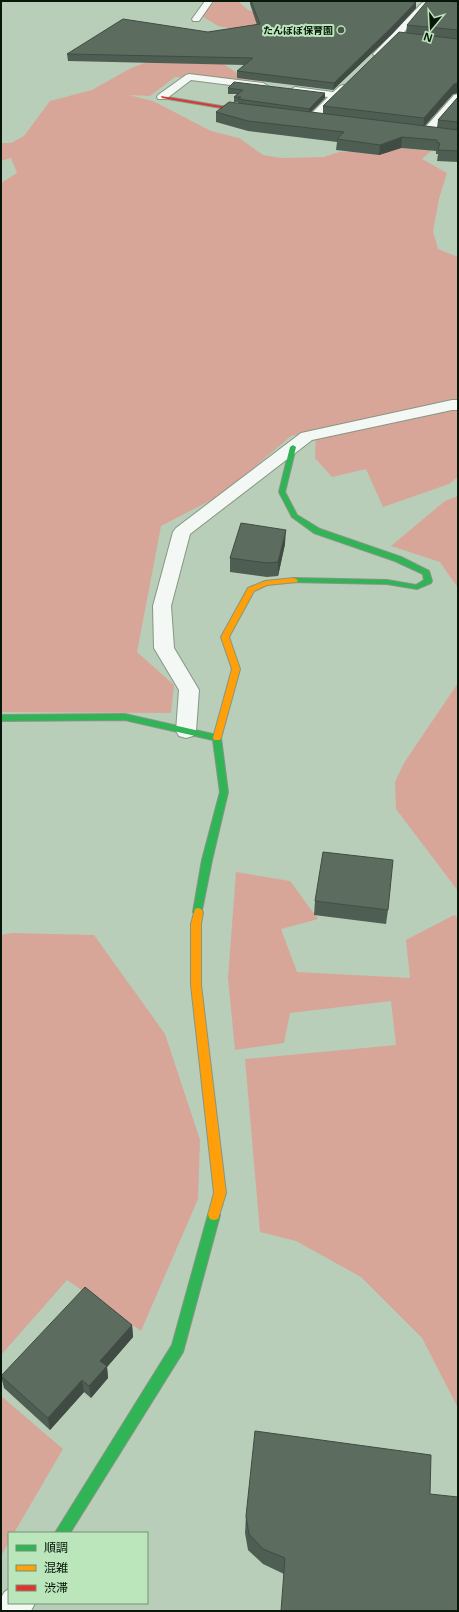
<svg xmlns="http://www.w3.org/2000/svg" width="459" height="1612" viewBox="0 0 459 1612" font-family="'Open Sans','Noto Sans JP',sans-serif">
  <rect width="100%" height="100%" fill="#b8ceb8"/>
  <g fill="#d8a698">
    <path d="M215 1H238L248 10 264 15 283 83 237 79 175 77 150 96 129 95 153 101 211 131 239 138 263 155 281 158 324 157 339 152 363 151 381 146 431 151 422 159 447 173 439 199 433 231 438 249 458 257V477L449 484 383 507 366 469 332 477 315 458 316 431 291 436 223 494 161 526 137 652 174 685 171 713 1 712V183L17 173 11 158 1 161V143H11L24 136 50 101 92 90 131 68 158 58 222 63 240 75 270 72 234 29 218 26 202 16Z"/>
    <path d="M458 496V588L440 562 391 546 445 501Z"/>
    <path d="M458 683V891L396 809 395 782 404 763Z"/>
    <path d="M236 872 290 881 318 919 281 929 297 972 410 978 406 940 454 915 458 918V1408L422 1338 361 1277 296 1241 260 1232 245 1059 396 1045 391 1001 290 1013 284 1043 235 1050 228 978Z"/>
    <path d="M12 933 94 935 165 1034 200 1140 198 1199 141 1331 67 1280 1 1355V935Z"/>
    <path d="M1 1396 63 1449 14 1533H9V1542L1 1556Z"/>
  </g>
  <g fill="none" stroke-linecap="round" stroke-linejoin="round">
    <g stroke="#859685" stroke-width="2">
      <g id="street">
        <path d="M205 1H213L199 21H193L192 19Z"/>
        <path d="M425 2 429 5 428 7 381 56H375L373 54 375 52 422 3Z"/>
        <path d="M189 74 263 83 268 86 263 89 191 80 166 99H158L157 97 158 95 186 75Z"/>
        <path d="M343 85 346 86 348 88 315 121 311 122 306 119 328 97 295 93 290 90 295 87 333 92 340 86Z"/>
        <path d="M458 94V103L430 135H422L421 133 422 131 454 95Z"/>
        <path d="M452 400H458V410H452L312 440 190 534 171 606 174 648 199 690 196 731 193 736 186 738 179 736 176 731 179 690 154 648 153 606 173 532 176 528 301 433Z"/>
        <path d="M9 1589V1603H35L31 1611H1C1 1602 0 1593 9 1589Z"/>
      </g>
    </g>
    <g stroke="#859685" stroke-width="2">
      <g id="fast">
        <path d="M293 445 296 447 285 492 297 515 320 529 401 557 429 571 432 581 431 583 417 589 387 584 291 582 290 580 294 578 387 580 416 585 424 580 423 574 395 561 314 533 292 517 279 492 290 447Z"/>
        <path d="M125 714 217 735 221 738 228 792 212 860 201 915H195L193 912 202 860 220 792 213 740 125 720 1 721V715Z"/>
        <path d="M214 1210 218 1211 220 1215 183 1352 70 1533H55L172 1345 208 1215 210 1211Z"/>
      </g>
    </g>
    <g stroke="#859685" stroke-width="2">
      <g id="slow">
        <path d="M294 578 298 580 297 582 267 585 254 591 229 637 240 669 221 738 220 740H214L213 738 232 669 221 637 248 588 265 581Z"/>
        <path d="M198 908 201 909 203 912 201 924V985L226 1193 218 1219 214 1220 210 1219 208 1215 214 1193 191 985V924L195 909Z"/>
      </g>
    </g>
    <g stroke="#859685" stroke-width="2">
      <path id="jam" d="M161 96 251 111 253 112 251 113 162 98Z"/>
    </g>
    <use href="#street" fill="#f4f8f4" fill-rule="evenodd"/>
    <use href="#fast" fill="#30b455" fill-rule="evenodd"/>
    <use href="#slow" fill="#ff9f0a" fill-rule="evenodd"/>
    <use href="#jam" fill="#e5322d" fill-rule="evenodd"/>
  </g>
  <g fill="#4f5e53">
    <path d="M250 1H401L416 2V8L392 34 333 90 237 78V71L245 65 68 61 67 54 208 32 257 25 250 4Z"/>
    <path d="M458 2V93L453 94 424 126 437 128 438 120 458 97V162L437 161 438 154H436V151L401 148 379 155 336 150 337 142 248 131 216 122V112L238 103V102H234V97L237 94H228V88L325 98 311 112 323 114V106L406 33 407 25Z"/>
    <path d="M285 544 278 576 267 577 230 572V558Z"/>
    <path d="M315 901 388 910 386 924 314 915Z"/>
    <path d="M132 1325 133 1337 107 1367 108 1378 91 1398 84 1392 50 1430 4 1388 1 1376Z"/>
    <path d="M430 1494 284 1574 263 1564 248 1550 245 1533 246 1516Z"/>
  </g>
  <g fill="#404c43">
    <path d="M416 2V8L392 34 333 90 334 83Z"/>
    <path d="M458 83V93L453 94 423 128 424 118 454 84Z"/>
    <path d="M325 93V98L309 114V109Z"/>
    <path d="M402 137 401 148 379 155 380 145Z"/>
    <path d="M286 530 285 544 278 576V562Z"/>
    <path d="M132 1325 133 1337 107 1367 108 1378 91 1398 89 1386 100 1361Z"/>
    <path d="M82 1380 84 1392 50 1430 48 1418Z"/>
  </g>
  <g fill="#5c6d60" stroke="#404c43">
    <path d="M251 1H401L416 2 392 27 334 83 237 71 253 58 67 54 123 19 208 32 260 24Z"/>
    <path d="M427 1H442L458 2V30L407 25Z"/>
    <path d="M399 32 458 39V83L454 84 424 118 323 106Z"/>
    <path d="M234 82 325 93 309 109 238 99 241 97H234L243 90 228 88Z"/>
    <path d="M458 97V122L438 120Z"/>
    <path d="M229 102 458 130V151L438 150 440 143H437V140L402 137 380 145 337 139 344 132 248 121 216 112Z"/>
    <path d="M241 523 286 530 278 562 267 563 230 558Z"/>
    <path d="M323 852 393 860 388 910 315 901Z"/>
    <path d="M85 1287 132 1325 100 1361 107 1366 89 1386 82 1380 48 1418 1 1376Z"/>
    <path d="M255 1431 431 1455 430 1494 458 1497V1611H281L285 1558 263 1549 249 1534 246 1516Z"/>
  </g>
  <circle fill="#465746" stroke="#bbe5bb" stroke-width="1.5" cx="341" cy="30" r="4"/>
  <g text-anchor="middle" dominant-baseline="central" stroke-width="4" stroke-linejoin="round" paint-order="stroke">
    <g font-size="10" font-weight="bold" fill="#081709" stroke="#bbe5bb" text-anchor="end">
      <text x="333" y="30">たんぽぽ保育園</text>
    </g>
  </g>
  <rect width="459" height="1612" fill="none" stroke="#081709" stroke-width="4"/>
  <rect x="8" y="1532" width="140" height="72" fill="#bbe5bb" stroke="#739374"/>
  <rect x="16" y="1545" width="20" height="6" fill="#30b455" stroke="#739374"/>
  <text x="44" y="1552" font-size="12" fill="#081709">順調</text>
  <rect x="16" y="1565" width="20" height="6" fill="#ff9f0a" stroke="#739374"/>
  <text x="44" y="1572" font-size="12" fill="#081709">混雑</text>
  <rect x="16" y="1585" width="20" height="6" fill="#e5322d" stroke="#739374"/>
  <text x="44" y="1592" font-size="12" fill="#081709">渋滞</text>
  <g transform="translate(431 28) rotate(198)" stroke="#bbe5bb" stroke-width="3" paint-order="stroke">
  <path d="M0-3L7 15L0 10L-7 15Z" fill="#081709"/>
  <text y="-6" font-size="11" font-weight="bold" text-anchor="middle" fill="#081709">N</text>
  </g>
</svg>
